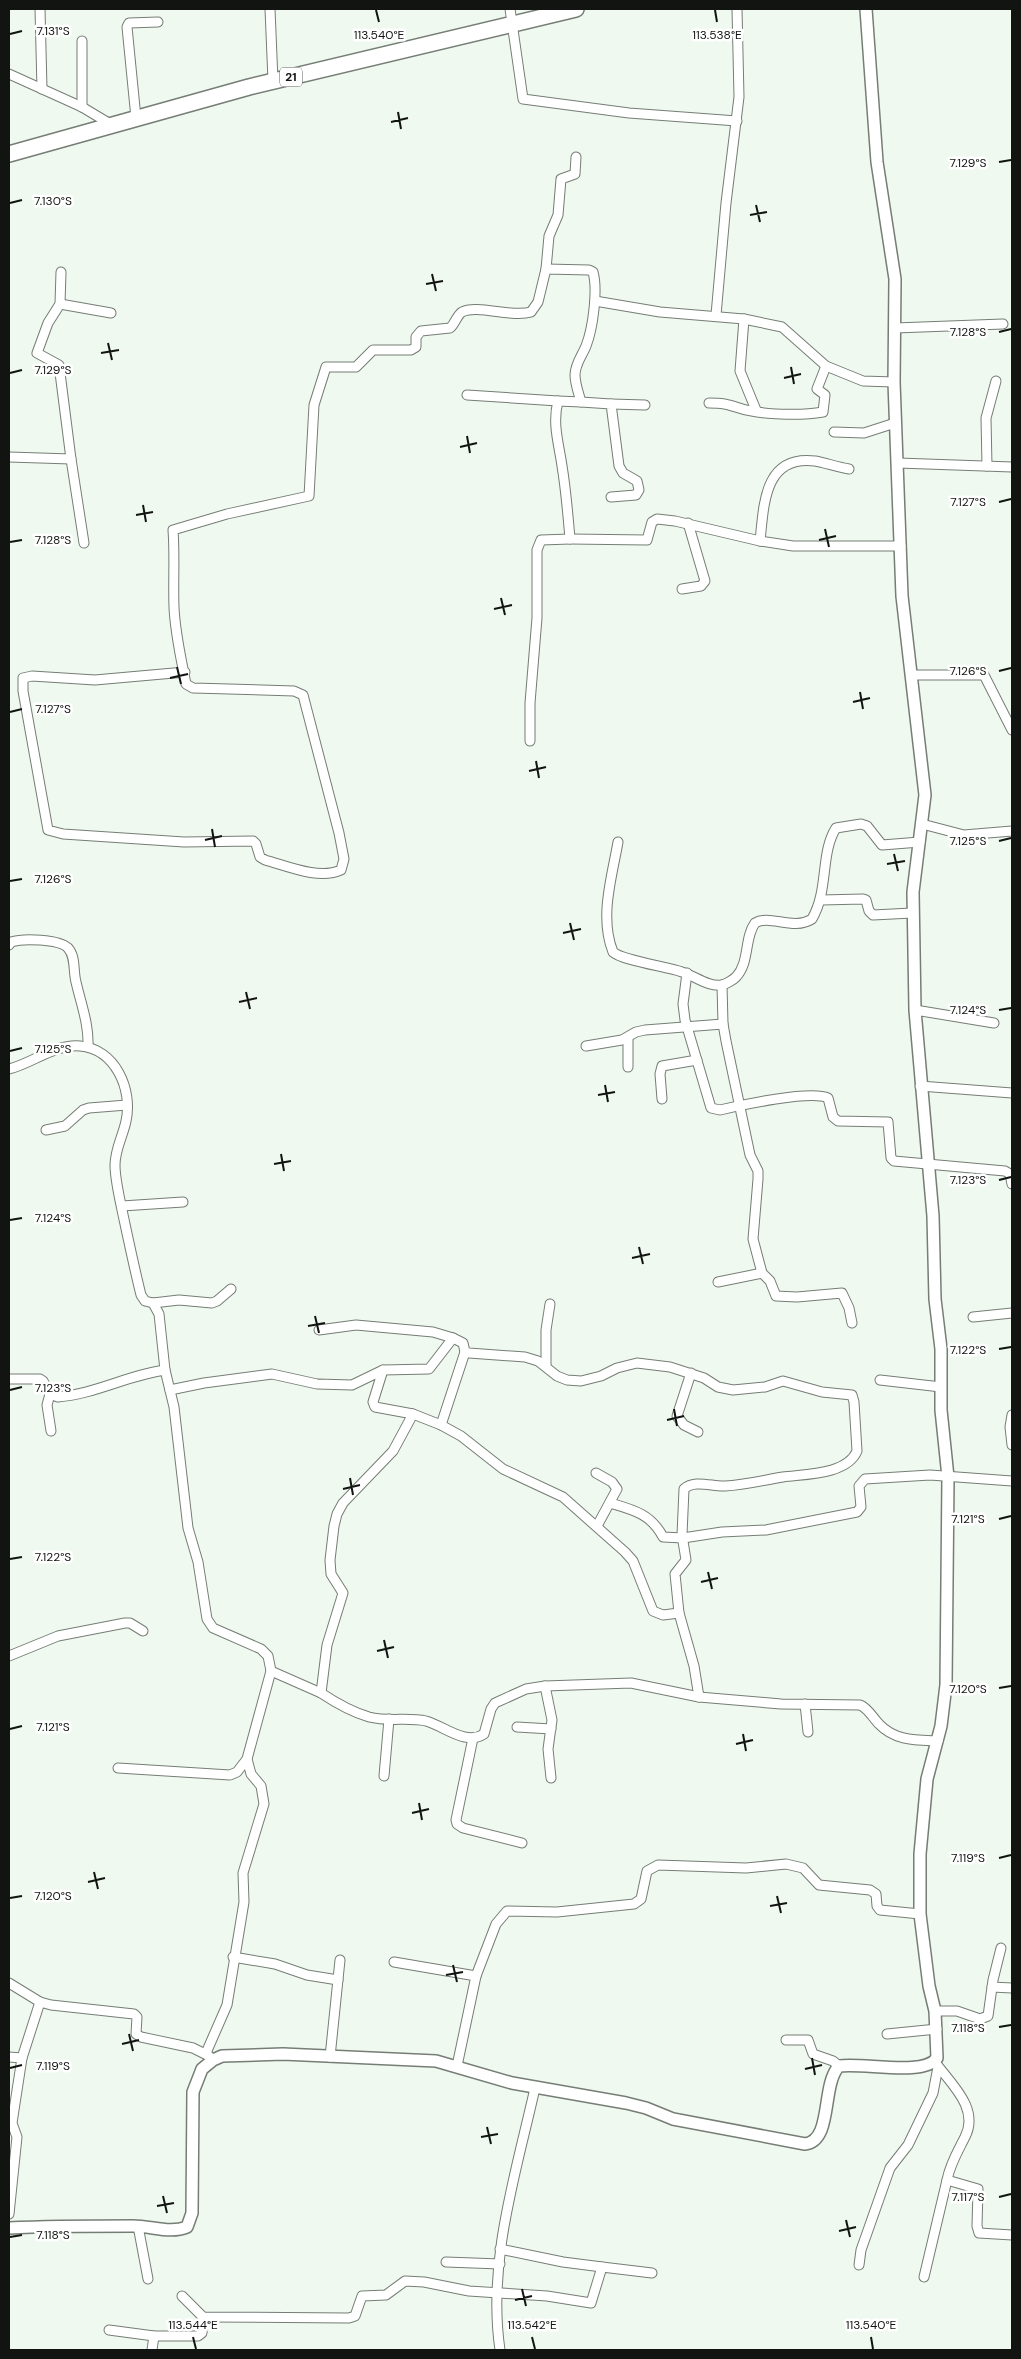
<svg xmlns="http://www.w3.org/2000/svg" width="1021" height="2359" viewBox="0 0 1021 2359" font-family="'DM Sans',sans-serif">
  <rect width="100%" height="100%" fill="#f0f9f0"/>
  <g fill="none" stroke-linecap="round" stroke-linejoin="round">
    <g stroke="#757d75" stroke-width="11">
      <g id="minor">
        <path d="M40 9 42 89"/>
        <path d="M270 9 273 81"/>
        <path d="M510 9 523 99 629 113 737 121"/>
        <path d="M82 41V107"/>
        <path d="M9 74 82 107 112 125"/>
        <path d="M136 118 127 27 129 23 158 22"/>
        <path d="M546 269 549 236 558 215 561 179 575 174 576 157"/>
        <path d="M595 301 660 312 744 319 782 327 826 366 863 381 894 382"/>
        <path d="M60 304 111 313"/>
        <path d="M716 315 726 203 739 97 737 9"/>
        <path d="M744 319 740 371 756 410"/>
        <path d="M895 328 1003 324"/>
        <path d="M467 395 558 401"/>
        <path d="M581 402 611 404 619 466 623 473 637 481 639 490 636 495 611 497"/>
        <path d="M709 403C722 403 727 404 739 408 761 415 801 416 823 412L825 395 817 389 826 366"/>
        <path d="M611 404 645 405"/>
        <path d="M834 432 864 433 895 423"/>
        <path d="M9 457 71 459 59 365 37 353 48 323 60 304 61 272"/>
        <path d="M71 459 84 543"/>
        <path d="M898 463 1012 467"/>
        <path d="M987 466 986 418 996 381"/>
        <path d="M570 539 647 540 652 522 657 519 675 521 760 541 793 546H901"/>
        <path d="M760 541C764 504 764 455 815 461 826 463 837 467 849 469"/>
        <path d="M682 589 701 586 705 581 688 523"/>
        <path d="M185 672 95 680 32 676 23 678V691L48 830 63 834 184 842 253 841 256 844 260 857 265 860C287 866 319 880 341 870L344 859 339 833 303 695 294 691 193 688 186 684C181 658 175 633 174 607 173 582 175 556 173 530L227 514 309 496 314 405 326 367H356L373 350H411L416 347V337L421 331 450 328C455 324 457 315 462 312 477 304 512 318 531 312L538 302 546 269 589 270 593 272C598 290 593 328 586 346 582 356 575 364 575 375 575 384 579 394 581 402L558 401C552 424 559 444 562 466 566 490 568 515 570 539L541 540 537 550V618L530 703V741"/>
        <path d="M911 675H984L1012 730"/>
        <path d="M922 824 964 835 1012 831"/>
        <path d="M618 842C612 877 599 917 613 952 621 960 668 967 682 972 695 976 708 987 722 985 726 984 733 980 736 977 750 962 744 938 755 923 770 914 793 931 812 919 829 890 820 853 836 828L861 824 867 826 882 845 920 842"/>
        <path d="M821 900 863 899 866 900 869 911 873 915 912 913"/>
        <path d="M9 945 11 942C23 938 59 939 68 948 76 957 73 971 76 982 81 1004 89 1024 88 1047"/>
        <path d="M687 973 683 1004 685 1020 711 1108 720 1110C741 1105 811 1090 828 1098L833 1117 838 1121 888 1122 891 1158 894 1161 1005 1171 1010 1174 1012 1184"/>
        <path d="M722 985 723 1024 726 1041 750 1155 758 1171V1179L753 1239 762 1273 770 1281 776 1296 797 1297 842 1293 849 1308 852 1323"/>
        <path d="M915 1010 994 1023"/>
        <path d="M628 1038V1067"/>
        <path d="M586 1046 622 1040 636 1032 645 1030 723 1024"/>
        <path d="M9 1069C33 1063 54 1044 80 1046 115 1049 133 1089 126 1121 123 1136 115 1149 115 1165 115 1179 119 1195 122 1210 128 1238 134 1267 141 1295L145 1301 153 1303 159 1314 165 1370"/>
        <path d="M920 1086 1012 1093"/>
        <path d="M662 1099 660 1074 662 1066 697 1060"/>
        <path d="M46 1130 65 1126 83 1110 89 1108 127 1105"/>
        <path d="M122 1206 183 1202"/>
        <path d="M718 1282 762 1273"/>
        <path d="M153 1303 179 1300 212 1303 217 1301 231 1289"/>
        <path d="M973 1317 1012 1313"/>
        <path d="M319 1330 356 1325 433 1332 453 1338"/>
        <path d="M546 1366V1330L550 1304"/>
        <path d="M383 1370 429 1369 453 1338 463 1343 465 1352 469 1353 525 1357 538 1361 557 1376 567 1380 581 1381 601 1376 617 1368 637 1363 670 1367 704 1378 718 1387 733 1390 765 1387 783 1381 822 1392 852 1395 854 1402 857 1451C847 1475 804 1474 783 1477 764 1480 745 1485 725 1486 713 1487 694 1479 684 1489L682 1535 686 1560 675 1574 679 1613"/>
        <path d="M691 1373 677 1416 684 1425 698 1432"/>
        <path d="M9 1379H40L43 1381 50 1394 58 1397C95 1394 128 1375 165 1370L174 1407 188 1528 198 1562 207 1619 213 1628 261 1649 268 1656 271 1671 247 1759 251 1774 261 1786 264 1804 243 1873 244 1902 227 2005 206 2053"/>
        <path d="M880 1380 941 1387"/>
        <path d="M170 1390 204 1383 272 1374 317 1384 352 1385 383 1370 373 1402 375 1407 413 1414 441 1425 461 1436 503 1469 563 1497 625 1552 633 1561 653 1611 663 1615 679 1613 694 1666 699 1697"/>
        <path d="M50 1394 47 1405 51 1431"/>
        <path d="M413 1414 393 1451 343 1503 337 1514 334 1526 330 1560 331 1574 343 1593 327 1645 321 1693C336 1703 352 1712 369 1717 388 1722 408 1717 426 1721 444 1726 466 1746 484 1734L491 1709 495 1703 526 1689 545 1686 631 1683 699 1697 781 1704 860 1705C868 1708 873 1718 879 1724 895 1741 916 1740 938 1741"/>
        <path d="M1012 1415 1010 1427 1012 1445"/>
        <path d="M441 1425 465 1352"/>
        <path d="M596 1473 612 1482 617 1489 597 1526"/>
        <path d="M610 1503C634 1510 651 1514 663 1537L683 1538 722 1532 766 1530 857 1512 861 1507 859 1486 865 1479 930 1475 1012 1481"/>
        <path d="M9 1656 58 1636 125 1623H130L143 1631"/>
        <path d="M271 1671 321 1693"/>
        <path d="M545 1686 552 1720 548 1749 551 1778"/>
        <path d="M805 1704 808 1732"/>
        <path d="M517 1727 551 1729"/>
        <path d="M473 1738 456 1820 457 1824 463 1828 522 1843"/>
        <path d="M118 1768 230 1775 237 1772 247 1759"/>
        <path d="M384 1776 389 1719"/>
        <path d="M233 1957 275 1964 307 1975 338 1980"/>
        <path d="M394 1962 476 1976 457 2066"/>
        <path d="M476 1976 496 1924 507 1911 557 1912 634 1904 641 1899 647 1871 658 1865 746 1868 786 1864 803 1868 819 1885 870 1890 876 1894 877 1906 880 1910 920 1914"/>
        <path d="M9 1983 40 2002 51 2005 134 2014 137 2017 136 2034 141 2037 193 2048 209 2056"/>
        <path d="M992 1987 1012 1988"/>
        <path d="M935 2011H957L980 2019 988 2016 993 1980 1001 1948"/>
        <path d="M887 2034 937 2029"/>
        <path d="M786 2040H808L813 2054 833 2061 839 2066"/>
        <path d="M9 2057 22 2058"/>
        <path d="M330 2057 340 1960"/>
        <path d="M935 2062C950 2083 980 2108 965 2137 958 2151 950 2164 947 2180L978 2189 977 2226 979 2233 1012 2235"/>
        <path d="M9 2214 17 2137 12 2123 22 2058 40 2002"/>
        <path d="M138 2226 148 2279"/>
        <path d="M500 2249 563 2262 602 2267"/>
        <path d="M446 2262 500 2264"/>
        <path d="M859 2265 861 2250 890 2168 908 2145 933 2093 938 2067"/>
        <path d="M924 2277 947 2180"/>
        <path d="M182 2296 203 2317 349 2318 355 2316 362 2296 386 2295 405 2281 424 2282 469 2291 547 2296 591 2303 602 2267 652 2273"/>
        <path d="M109 2330 154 2336H198L202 2333 203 2317"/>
        <path d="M152 2350 154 2336"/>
        <path d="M500 2350C487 2262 516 2173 535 2088"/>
      </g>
    </g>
    <g stroke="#757d75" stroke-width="14">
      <path id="tertiary" d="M9 2228C50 2226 92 2226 133 2226 152 2226 170 2234 187 2227L192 2213 193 2092 202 2069 213 2060 222 2056 283 2054 436 2061 512 2083 626 2103 646 2108 673 2119 805 2144C833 2141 821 2085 839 2066 862 2062 924 2077 937 2058L935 2011 929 1986 920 1914V1854L927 1779 941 1726 946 1685 948 1477 941 1410V1349L935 1299 933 1216 915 1010 913 892 925 795 902 596 894 382 895 279 877 162 866 9"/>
    </g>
    <g stroke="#757d75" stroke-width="18">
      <path id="trunk" d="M9 154 249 87 576 9"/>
    </g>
    <use href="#minor" stroke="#fff" stroke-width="9"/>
    <use href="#tertiary" stroke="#fff" stroke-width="11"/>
    <use href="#trunk" stroke="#fff" stroke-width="15"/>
  </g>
  <path fill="none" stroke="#111411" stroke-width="2" d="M376 10 379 22M715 10 717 22M10 34 22 31M398 112 401 129M391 122 408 118M999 162 1011 160M10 203 22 200M756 205 760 222M750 215 767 212M432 274 436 291M426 284 443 281M999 332 1011 329M108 343 112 360M101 353 119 350M791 367 794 384M10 373 22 370M784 378 801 374M467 436 470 453M460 447 477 443M999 502 1011 499M143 505 146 522M136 515 153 512M825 529 829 547M819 540 836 536M10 542 22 540M501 598 505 615M494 609 512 605M177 667 181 684M999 671 1011 668M170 678 188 674M860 692 863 709M853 702 870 698M10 712 22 709M536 761 539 778M529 771 546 767M212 829 215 847M205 840 222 836M999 841 1011 838M894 854 898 871M887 864 905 861M10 881 22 879M570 923 574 940M563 933 581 929M246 992 250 1009M239 1002 257 998M999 1010 1011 1008M10 1051 22 1048M605 1085 608 1102M598 1095 615 1092M281 1154 284 1171M274 1164 291 1161M999 1180 1011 1177M10 1220 22 1218M639 1247 643 1264M632 1258 650 1254M315 1316 319 1333M308 1326 325 1323M999 1349 1011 1347M10 1390 22 1387M674 1409 677 1426M667 1420 684 1416M350 1478 353 1495M343 1489 360 1485M999 1519 1011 1516M10 1559 22 1557M708 1572 712 1589M701 1582 718 1578M384 1640 388 1658M377 1651 394 1647M999 1688 1011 1686M10 1729 22 1726M743 1734 746 1751M736 1744 753 1740M419 1803 422 1820M412 1813 429 1809M999 1858 1011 1855M94 1872 98 1889M88 1882 105 1878M777 1896 781 1913M10 1898 22 1896M770 1906 787 1903M453 1965 457 1982M446 1975 463 1972M999 2027 1011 2025M129 2034 133 2051M122 2044 139 2040M812 2058 815 2075M10 2068 22 2065M805 2069 822 2065M487 2127 491 2144M481 2137 498 2134M163 2196 167 2213M999 2197 1011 2194M157 2206 174 2203M846 2220 850 2237M839 2231 856 2227M10 2237 22 2235M522 2289 526 2306M515 2300 532 2296M193 2337 196 2349M532 2337 535 2349M871 2337 873 2349"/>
  <g text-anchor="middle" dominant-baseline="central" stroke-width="5" stroke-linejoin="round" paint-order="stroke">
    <rect fill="#fff" stroke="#585a58" stroke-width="1" x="280" y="67.5" width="22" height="19" rx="4"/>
    <g font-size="12" font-weight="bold" fill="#111411">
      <text x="291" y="77">21</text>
    </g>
  </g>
  <g font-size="12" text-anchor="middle" fill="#111411" stroke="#fff" stroke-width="5" stroke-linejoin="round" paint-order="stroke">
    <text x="53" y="35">7.131°S</text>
    <text x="379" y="39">113.540°E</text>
    <text x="717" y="39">113.538°E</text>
    <text x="968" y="167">7.129°S</text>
    <text x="53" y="205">7.130°S</text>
    <text x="968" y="336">7.128°S</text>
    <text x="53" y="374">7.129°S</text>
    <text x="968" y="506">7.127°S</text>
    <text x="53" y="544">7.128°S</text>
    <text x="968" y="675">7.126°S</text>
    <text x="53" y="713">7.127°S</text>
    <text x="968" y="845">7.125°S</text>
    <text x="53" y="883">7.126°S</text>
    <text x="968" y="1014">7.124°S</text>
    <text x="53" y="1053">7.125°S</text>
    <text x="968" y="1184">7.123°S</text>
    <text x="53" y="1222">7.124°S</text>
    <text x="968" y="1354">7.122°S</text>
    <text x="53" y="1392">7.123°S</text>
    <text x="968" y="1523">7.121°S</text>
    <text x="53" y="1561">7.122°S</text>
    <text x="968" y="1693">7.120°S</text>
    <text x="53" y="1731">7.121°S</text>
    <text x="968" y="1862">7.119°S</text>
    <text x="53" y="1900">7.120°S</text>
    <text x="968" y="2032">7.118°S</text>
    <text x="53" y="2070">7.119°S</text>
    <text x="968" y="2201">7.117°S</text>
    <text x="53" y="2239">7.118°S</text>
    <text x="193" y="2329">113.544°E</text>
    <text x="532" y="2329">113.542°E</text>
    <text x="871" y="2329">113.540°E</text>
  </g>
  <rect width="1021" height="2359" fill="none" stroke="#111411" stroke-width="20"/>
</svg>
